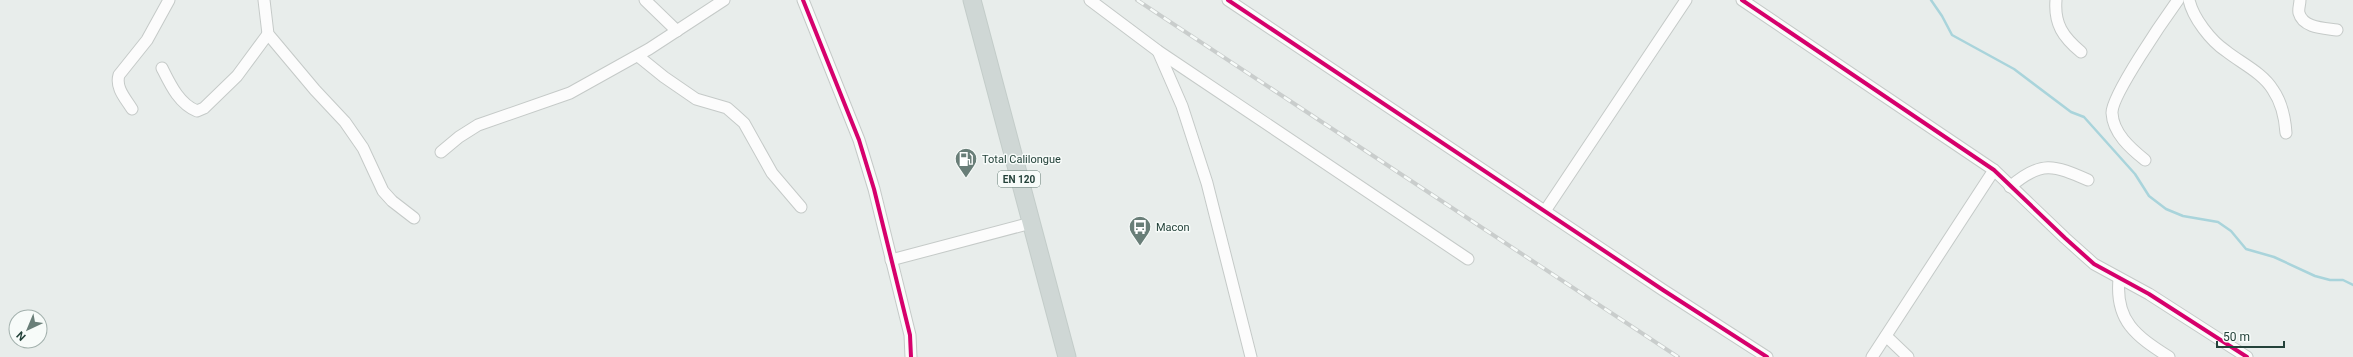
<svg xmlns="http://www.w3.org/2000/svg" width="2353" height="357" viewBox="0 0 2353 357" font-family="Roboto,sans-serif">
  <rect width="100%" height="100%" fill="#e8edeb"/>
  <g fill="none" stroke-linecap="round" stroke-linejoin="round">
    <path stroke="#a9d4db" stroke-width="2.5" d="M1931 0 1942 16 1952 35 2014 69 2071 112 2084 117 2135 174 2149 196 2166 209 2183 216 2218 222 2231 231 2246 249 2274 257 2315 276 2330 280H2343L2353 285"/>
    <g stroke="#c5cac8" stroke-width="13">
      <g id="minor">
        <path d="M264 0 268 34 315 90 345 122 363 148 383 191 392 201 414 218"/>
        <path d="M645 0 677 31"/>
        <path d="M803 0 859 140 874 189 910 335 911 357"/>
        <path d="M1090 0 1158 51 1468 259"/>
        <path d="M1228 0 1663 290 1767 357"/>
        <path d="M1742 0 1994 170 2065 238 2094 264 2149 294 2247 357"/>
        <path d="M2056 0C2054 24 2063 37 2081 52"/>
        <path d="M2189 0C2193 18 2211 41 2226 51 2241 63 2263 73 2273 90 2282 103 2285 118 2286 133"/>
        <path d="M2300 0C2300 4 2298 9 2299 13 2303 28 2324 28 2337 30"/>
        <path d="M1158 51 1182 106 1207 183 1251 357"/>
        <path d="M638 56 664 77 696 99 727 108 735 115 744 123 772 173 801 207"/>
        <path d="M162 68C170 84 179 104 197 111L204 108 237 76 268 34"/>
        <path d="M132 109C126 99 115 88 119 75L147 40 169 0"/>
        <path d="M441 152 459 137 478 125 570 93 649 49 724 0"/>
        <path d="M2145 160C2130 148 2113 133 2112 113 2111 96 2165 18 2178 0"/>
        <path d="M2010 187C2041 160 2054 165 2088 180"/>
        <path d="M1545 211 1686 0"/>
        <path d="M891 260 1031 223"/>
        <path d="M2119 279C2115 321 2136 336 2169 357"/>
        <path d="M1886 336 1908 357"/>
        <path d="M1872 357 1994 170"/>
      </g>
    </g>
    <g stroke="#c3ccc9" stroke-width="19">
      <path id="primary" d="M972 0 1067 357"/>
    </g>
    <use href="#minor" stroke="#fcfcfc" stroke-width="11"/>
    <use href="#primary" stroke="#cfd7d5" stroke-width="17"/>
    <g stroke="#c9cdcc" stroke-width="4">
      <path id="rail" d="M1137 0 1678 357"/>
    </g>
    <use href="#rail" stroke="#f7fbf9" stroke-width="2.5" stroke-dasharray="8" stroke-linecap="butt"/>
    <g stroke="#f7fbf9" stroke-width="6">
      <g id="cycleway">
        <path d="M803 0 859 140 874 189 910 335 911 357"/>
        <path d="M1228 0 1663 290 1767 357"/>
        <path d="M1742 0 1994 170 2065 238 2094 264 2149 294 2247 357"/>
      </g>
    </g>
    <use href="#cycleway" stroke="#d6006c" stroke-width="4"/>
  </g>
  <defs>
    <g id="fuel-pin" transform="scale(1.15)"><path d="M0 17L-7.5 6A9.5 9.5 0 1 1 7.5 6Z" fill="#697e78" stroke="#f7fbf9"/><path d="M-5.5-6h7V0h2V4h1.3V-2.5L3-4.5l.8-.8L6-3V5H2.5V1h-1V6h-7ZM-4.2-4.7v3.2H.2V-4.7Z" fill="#fff"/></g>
    <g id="bus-pin" transform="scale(1.15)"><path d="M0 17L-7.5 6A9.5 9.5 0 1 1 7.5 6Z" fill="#697e78" stroke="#f7fbf9"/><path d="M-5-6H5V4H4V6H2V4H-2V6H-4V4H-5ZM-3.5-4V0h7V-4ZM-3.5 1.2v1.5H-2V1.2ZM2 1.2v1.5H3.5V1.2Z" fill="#fff"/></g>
  </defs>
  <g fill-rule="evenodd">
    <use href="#fuel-pin" x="966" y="159"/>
    <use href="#bus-pin" x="1140" y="227"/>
  </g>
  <g text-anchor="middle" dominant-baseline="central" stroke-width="3" stroke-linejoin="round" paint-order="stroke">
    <rect fill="#f7fbf9" stroke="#637a73" stroke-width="1" x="998" y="171" width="42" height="16" rx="3"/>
    <g font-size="10" font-weight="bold" fill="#24423a">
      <text x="1019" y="179">EN 120</text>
    </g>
    <g font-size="11" fill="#24423a" stroke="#f7fbf9" text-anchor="start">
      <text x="982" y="159">Total Calilongue</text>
      <text x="1156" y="227">Macon</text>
    </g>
  </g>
  <g transform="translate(28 329) rotate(224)"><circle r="19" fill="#f7fbf9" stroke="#a3b1ad"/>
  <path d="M0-3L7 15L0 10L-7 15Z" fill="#697e78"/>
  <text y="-6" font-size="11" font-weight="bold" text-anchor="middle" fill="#24423a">N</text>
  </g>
  <path d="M2217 341v6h67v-6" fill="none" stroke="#24423a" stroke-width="2"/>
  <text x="2223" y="341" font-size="12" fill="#24423a" stroke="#f7fbf9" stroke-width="3" paint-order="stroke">50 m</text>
</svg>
